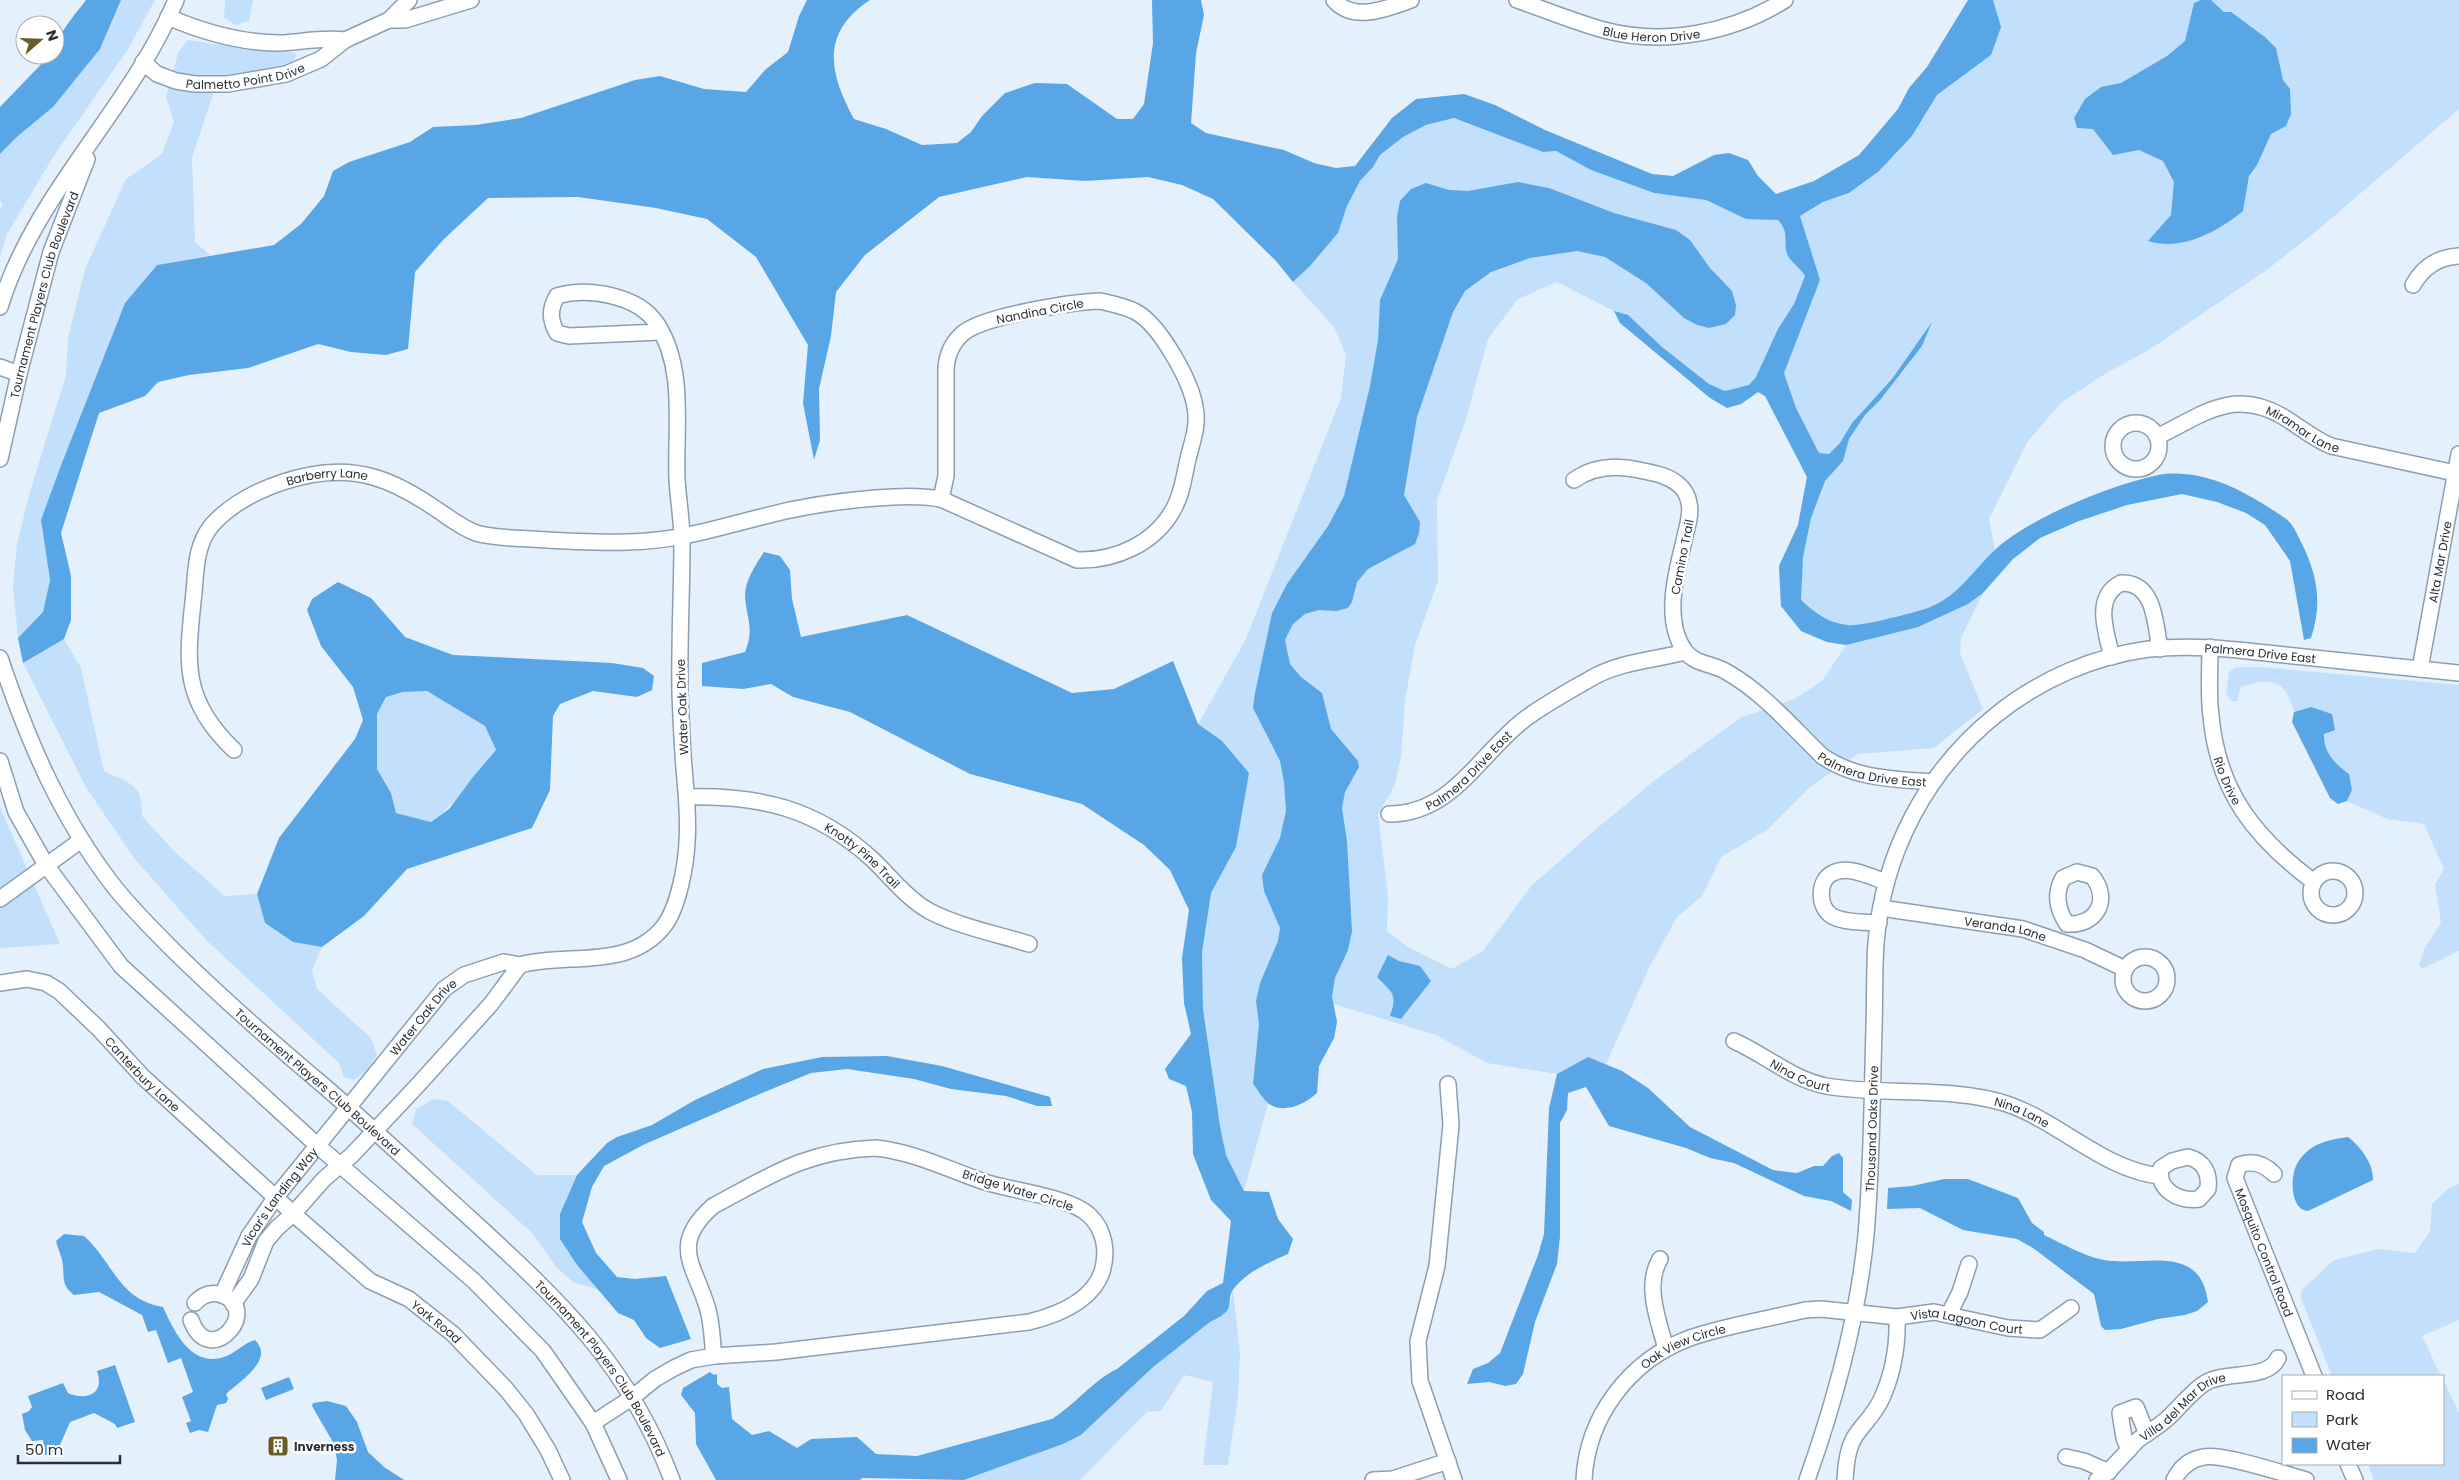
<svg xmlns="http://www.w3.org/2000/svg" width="2459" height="1480" viewBox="0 0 2459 1480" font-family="Poppins,sans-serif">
  <rect width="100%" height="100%" fill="#e4f1fd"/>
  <g fill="#c2e0fb" fill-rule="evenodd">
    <path d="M121 0H155L128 49 53 157 7 234 0 257V209L3 204 0 201V154L18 136 53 107 100 49Z"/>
    <path d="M225 0H253L249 21 236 25 224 18Z"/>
    <path d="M1993 0H2459V109L2319 229 2268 269 2152 348 2105 374 2062 402 2028 441 1989 519 1995 549 1983 593 1961 638 1960 653 1983 709 1934 748 1858 754 1810 787 1767 830 1721 857 1702 896 1677 917 1649 968 1606 1064 1588 1057 1557 1074 1487 1063 1436 1035 1334 1004 1337 1022 1334 1038 1319 1066 1317 1093C1301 1107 1289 1109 1268 1104L1244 1191 1226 1155 1220 1126 1203 1009 1202 953 1211 893 1236 847 1248 773 1198 724 1245 641 1341 398 1346 355 1334 327 1293 282 1310 266 1338 233 1347 206 1360 181 1373 167 1380 155 1403 137 1426 125 1454 118 1543 152 1556 151 1591 170 1654 193 1706 200 1746 219 1800 216 1823 202 1849 193 1912 136 1937 95 1991 55ZM1557 282 1614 311 1620 323 1710 398 1727 408 1741 404 1758 392 1765 396 1807 477 1798 525 1779 566 1781 606 1801 631 1827 642 1846 645 1822 681 1796 698 1740 718 1654 781 1601 825 1532 885 1483 951 1452 969 1409 948 1387 931 1388 896 1378 814 1395 785 1401 756 1405 701 1415 645 1438 581 1437 500 1466 419 1488 339 1518 299Z"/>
    <path d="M188 40 228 46 281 50 297 54 291 65 264 73 219 76 192 158 195 242 210 255 157 265 125 303 41 520 50 580 43 612 18 638 13 587 17 544 29 495 66 375 68 338 85 269 126 179 162 154 174 122 166 97 178 53Z"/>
    <path d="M64 639 81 668 104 771C130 784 143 783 142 816L174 851 225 896 257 894 265 923 293 942 322 947 312 970 317 989 371 1038 377 1055 366 1072 353 1080 344 1077 339 1063 207 941 134 858 87 789 23 663Z"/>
    <path d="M2236 667H2262L2459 685V951L2422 969 2419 964 2425 948 2441 923 2435 884 2444 869 2424 824 2387 819 2347 801 2352 790 2349 774 2336 765 2323 746 2324 734 2311 707 2294 712C2286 680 2271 676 2241 687L2237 701H2232L2226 694 2229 672Z"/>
    <path d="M427 691 485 726 496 750C475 774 457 803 431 822L396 813 391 793 377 769V714L386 697 403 692Z"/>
    <path d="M0 807 60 944 0 948Z"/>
    <path d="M434 1099 448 1101 537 1175H577L566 1200 577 1265 598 1289 574 1283 557 1268 531 1232 412 1124 416 1109Z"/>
    <path d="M2459 1184V1320L2422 1336 2441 1376H2332L2301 1298 2302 1290 2334 1260 2378 1249 2415 1253 2430 1231 2432 1204 2450 1187Z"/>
    <path d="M1233 1289 1240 1354 1238 1397 1228 1465H1203L1213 1382 1184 1375 1161 1411 1147 1412 1080 1480H964L1063 1444 1081 1435 1152 1368 1210 1322C1227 1315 1230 1307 1233 1289Z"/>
    <path d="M2443 1379 2459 1413V1480H2374L2368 1464H2443Z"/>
  </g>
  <g fill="#59a6e7" fill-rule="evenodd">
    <path d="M86 0H121L100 49 53 107 18 136 0 154V107L50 55H55C55 36 75 15 86 0Z"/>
    <path d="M807 0H870C820 33 829 73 854 119L886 129 922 145 957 143 971 132 982 116 1005 93 1035 83 1067 84 1117 119H1133L1144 104 1153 43 1152 0H1201L1204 15 1196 53 1191 123 1206 133 1284 150 1314 163 1336 168 1355 166 1392 118 1416 99 1464 94 1495 105 1545 130 1652 174 1673 176 1714 155 1729 153 1748 160 1758 176 1776 194 1814 181 1859 155 1898 109 1909 88 1927 67 1968 0H1993L2001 27 1991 55 1937 95 1912 136 1879 171 1849 193 1823 202 1800 216 1820 280 1784 373 1796 408 1819 453 1829 454 1840 443 1852 423 1892 379 1932 322 1922 346 1880 400 1865 415 1849 439 1843 461 1825 481 1811 518 1803 557 1801 600C1814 612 1828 623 1847 625 1860 627 1913 613 1928 608 1959 596 1973 570 1996 549 2031 517 2117 482 2164 474 2173 473 2185 474 2194 475 2227 481 2255 498 2282 516 2292 522 2295 530 2300 540 2317 573 2323 602 2311 638L2304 640 2290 561 2265 525 2246 513 2217 502 2182 494 2127 505 2079 521 2040 538 2013 559 1983 593 1968 604 1918 627 1846 645 1827 642 1801 631 1781 606 1779 566 1798 525 1807 477 1765 396 1758 392 1741 404 1727 408 1710 398 1620 323 1614 311 1628 315 1662 347 1709 384 1725 391 1749 385 1756 377 1778 329 1794 304 1805 276C1801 269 1790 261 1787 254 1783 241 1790 233 1778 220L1746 219 1706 200 1654 193 1591 170 1556 151 1543 152 1454 118 1426 125 1403 137 1380 155 1373 167 1360 181 1347 206 1338 233 1310 266 1293 282 1276 261 1213 199 1182 185 1148 177 1085 181 1027 177 939 197 865 255 836 292 831 336 819 389 820 440 814 460 803 403 808 345 756 257 707 219 656 208 578 197 488 198 443 240 415 272 408 349 386 355 351 352 318 344 248 368 189 375 158 382 145 396 99 413 61 533 71 576V620L64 639 23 663 18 638 43 612 50 580 41 520 60 468 125 303 157 265 274 245 301 224 324 196 333 171 349 162 410 142 433 127 476 125 521 118 635 80 660 76 704 89 746 92 766 69 788 52 799 16Z"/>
    <path d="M2201 0H2211L2224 12H2231L2265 37 2276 48 2283 80 2290 89 2291 114 2286 126 2271 134 2257 165 2249 176 2243 211C2219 231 2181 252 2148 241L2171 215 2174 182 2163 161 2139 150 2113 155 2093 129 2077 128 2074 118 2085 99 2101 87 2121 83 2167 56 2185 41 2194 3Z"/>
    <path d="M1518 182 1549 188 1614 213 1676 230 1690 240 1710 268 1732 291 1736 305 1735 315 1726 324 1709 328 1697 325 1684 318 1646 283 1605 257 1577 251 1530 258 1491 272 1465 291 1453 312 1417 417 1404 495 1420 522 1419 533 1415 544 1368 569 1357 582 1352 602 1348 608 1336 611 1319 610 1305 614 1293 624 1285 640 1290 664 1301 677 1322 693 1331 729 1358 761 1359 767 1345 792 1342 808 1347 841 1352 931 1348 950 1335 978 1332 997 1337 1022 1334 1038 1319 1066 1317 1093C1305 1104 1283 1115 1268 1103 1262 1098 1258 1090 1253 1084L1259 1024 1256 1001 1260 983 1278 941 1280 928 1264 891 1262 875 1280 838 1286 811 1284 782 1280 761 1253 708 1255 693 1272 613 1287 584 1328 526 1344 496 1370 386 1378 340 1380 300 1398 259 1397 216 1400 201 1411 189 1426 183 1449 190 1468 191Z"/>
    <path d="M764 552 780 556 790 570 792 599 801 637 907 615 1072 693 1114 689 1173 661 1198 724 1222 741 1249 773 1236 847 1211 893 1202 953 1203 1009 1220 1126 1226 1155 1244 1191 1269 1192 1278 1219 1293 1239 1288 1254C1268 1263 1250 1270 1235 1287 1223 1301 1240 1309 1210 1322L1152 1368 1081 1435 1063 1444 964 1480 862 1478 860 1480H716L696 1444 695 1413 681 1395 683 1388 710 1372 714 1375 717 1374V1384L722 1388 729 1387 732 1419 752 1435 769 1431 797 1448 811 1439 857 1437 876 1454 917 1456 1052 1419C1076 1404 1092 1381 1117 1369L1184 1316 1207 1291 1223 1283 1231 1221 1211 1200 1193 1154 1192 1112 1186 1086 1169 1079 1165 1069 1191 1034 1184 1003 1182 958 1189 910 1170 870 1144 845 1082 804 970 774 850 712 793 697 771 684 743 689 702 686V663L745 652C755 627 746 619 745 595 745 581 756 564 764 552Z"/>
    <path d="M338 582 371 598 405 637 453 655 612 663 643 668 654 676 652 690 637 697 593 691 560 704 553 716 550 790 532 828 407 869 364 916 322 947 293 942 265 923 257 894 279 838 355 739 363 720 353 687 321 646 307 610 312 599ZM427 691 485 726 496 750 473 777 449 809 431 822 396 813 391 793 377 769V714L386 697 403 692Z"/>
    <path d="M2311 707 2332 714 2335 730 2324 734C2323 752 2335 764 2349 774L2352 790 2347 801 2338 804 2330 798 2292 722 2294 712Z"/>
    <path d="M1388 955 1399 961 1420 966 1431 981 1401 1019 1390 1016C1398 993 1392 993 1377 977Z"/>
    <path d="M887 1056 942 1066 1050 1097 1052 1106H1037L1006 1096 951 1089 914 1079 847 1069 811 1073 762 1093 643 1145 604 1166 592 1187 582 1222 596 1253 617 1277 635 1279 666 1276 691 1339 660 1348 646 1338 634 1320 618 1313 577 1265 560 1239V1214L577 1175 607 1143 617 1137 652 1125 695 1100 763 1069 822 1057Z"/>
    <path d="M1588 1057 1622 1071 1648 1088 1690 1127 1773 1170 1797 1173 1814 1166H1823L1832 1156 1839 1153 1843 1158V1192L1852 1200 1851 1211 1831 1201 1804 1196 1734 1163 1710 1158 1686 1148 1609 1126 1586 1087 1568 1093 1567 1110 1560 1123V1237L1557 1264 1535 1322 1523 1374 1516 1384 1505 1386 1489 1382 1467 1384 1473 1369 1488 1363 1500 1353 1538 1255 1544 1234 1549 1108 1557 1074Z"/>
    <path d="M2348 1137C2360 1146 2374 1164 2373 1180L2308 1211C2290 1210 2290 1176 2297 1164 2299 1159 2306 1152 2310 1149 2321 1141 2335 1139 2348 1137Z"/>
    <path d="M1944 1179H1968L2018 1198 2032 1223 2044 1232V1235C2063 1244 2084 1256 2104 1260 2145 1267 2200 1242 2208 1302L2197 1311 2185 1315 2158 1319 2121 1329 2105 1330 2101 1326 2094 1294 2033 1248 2017 1239 1963 1230 1920 1208 1887 1209 1888 1188 1912 1186Z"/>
    <path d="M64 1234 84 1236C113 1262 119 1300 163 1307 174 1331 191 1368 224 1357 235 1354 243 1343 255 1340 275 1360 240 1381 226 1394L228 1399 226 1403 217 1405 208 1432 199 1430 190 1433 186 1423 191 1421 182 1397 193 1392 181 1358 168 1363 156 1330 148 1332 142 1315 99 1292 74 1295C62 1285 64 1280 63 1265 62 1257 58 1249 56 1241Z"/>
    <path d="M115 1365 135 1422 117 1428 115 1424 94 1413 70 1422 60 1445 62 1448 45 1455 43 1440 32 1441 25 1430 22 1414 29 1411 32 1407 28 1396 63 1383 68 1393C87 1401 105 1394 97 1371Z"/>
    <path d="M289 1377 294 1389 266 1400 261 1388Z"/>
    <path d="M327 1401 346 1406 357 1422 368 1452 384 1467 404 1480H335L337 1460 334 1444 312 1406 313 1403Z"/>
  </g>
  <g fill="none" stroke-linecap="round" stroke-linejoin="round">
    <g stroke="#8b9fb1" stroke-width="18">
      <g id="street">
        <path d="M1334 0C1354 23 1388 8 1411 0"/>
        <path id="s1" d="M1517 0C1546 10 1575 22 1604 30 1664 46 1732 33 1785 0"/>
        <path d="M168 17C203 32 241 43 280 43 302 42 322 37 345 40"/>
        <path d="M389 20H405L471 0"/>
        <path id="s2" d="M143 62 157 74 176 81 195 84H228L286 74 321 59 345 40 389 20 409 0"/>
        <path d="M2413 285C2423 267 2438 257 2459 256"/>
        <path d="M1100 301C1113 304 1125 306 1136 312 1160 325 1191 381 1195 407 1199 425 1192 442 1188 459 1184 476 1182 495 1173 510 1154 544 1115 561 1077 560L941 499 946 476V368C947 355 952 343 962 334 982 316 1072 302 1100 301Z"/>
        <path d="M0 307C35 192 130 110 176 0"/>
        <path d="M0 367 19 374"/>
        <circle cx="2136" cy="446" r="23"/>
        <path id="s3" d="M2157 437C2202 415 2232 388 2282 416 2299 426 2312 438 2331 446L2459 474"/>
        <path id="s4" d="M0 459 19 374 51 252 87 159"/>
        <path id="s5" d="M1574 480C1594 466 1617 465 1639 470 1653 473 1667 475 1678 484 1684 489 1688 496 1689 503 1692 515 1686 529 1684 541 1676 573 1663 621 1685 651 1694 664 1713 664 1725 671 1763 692 1791 726 1822 756 1855 779 1893 779 1932 782"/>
        <path id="s6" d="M2210 647C2210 670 2208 694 2211 716 2218 792 2255 838 2314 882"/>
        <path d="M2112 657C2106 632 2093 597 2121 583 2155 582 2155 623 2160 649"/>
        <path id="s7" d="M0 658C28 741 61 819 116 889 134 911 155 932 175 952 223 999 273 1043 324 1086 375 1130 423 1176 473 1221 560 1301 629 1365 672 1480"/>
        <path id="s8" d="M2420 669 2459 454"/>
        <path id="s9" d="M234 750C180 699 187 660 194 592 196 569 196 544 212 525 236 498 275 482 310 475 359 466 393 480 433 507 447 516 460 527 476 533 494 538 513 538 531 539 563 541 595 543 627 542 678 541 713 529 761 517 798 507 837 501 876 498 898 496 919 495 941 499"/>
        <path d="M0 761 16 812 46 865 121 966 318 1146 474 1281 543 1351 593 1423 619 1480"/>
        <path id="s10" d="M687 797C761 795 817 809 872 859 891 877 908 900 931 912 961 927 997 934 1029 944"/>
        <path id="s11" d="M1389 814C1453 814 1480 753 1525 719 1545 704 1569 691 1590 679 1618 662 1654 660 1685 652"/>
        <circle cx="2333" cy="893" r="22"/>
        <path d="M2077 872 2092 876C2111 899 2097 926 2067 924 2057 909 2054 894 2063 878Z"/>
        <path d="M0 899 80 841"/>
        <path id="s12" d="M1881 908 2023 929 2085 950 2125 969"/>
        <path d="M1879 923C1865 922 1844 923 1832 916 1818 908 1817 880 1833 873 1849 865 1871 877 1886 882"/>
        <circle cx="2145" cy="979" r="22"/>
        <path d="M520 965C567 952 629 971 664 926 678 908 686 866 687 842 689 817 686 793 684 768 682 743 681 718 680 693 679 642 682 591 682 540 682 520 678 499 677 479 675 428 686 369 657 324 638 295 588 287 557 296 549 310 550 320 557 333L569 336 661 332"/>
        <path id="s13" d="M0 983 27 979 46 983 59 991 99 1029 143 1077 297 1217 370 1281 409 1299 453 1334 506 1389 526 1414 548 1450 562 1480"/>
        <path id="s14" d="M1734 1041C1766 1055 1791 1079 1826 1086 1883 1096 1953 1086 2007 1104 2060 1122 2104 1170 2160 1176"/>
        <path d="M1448 1084 1451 1125 1437 1266 1418 1341 1420 1381 1454 1480"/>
        <path d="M876 1148C918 1153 946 1169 985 1182 1013 1191 1070 1197 1089 1215 1105 1230 1108 1252 1102 1272 1092 1301 1057 1315 1029 1322L776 1352 714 1356C712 1340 712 1324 708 1310 696 1266 668 1246 713 1206 771 1175 808 1150 876 1148Z"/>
        <path d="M2188 1157C2204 1161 2210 1173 2208 1189L2199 1199C2180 1202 2156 1190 2161 1168L2172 1161Z"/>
        <path id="s15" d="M2274 1174C2264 1164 2253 1160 2239 1165L2235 1178 2314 1376"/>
        <path d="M1660 1259C1644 1286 1659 1322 1666 1349"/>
        <path id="s16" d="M222 1295 249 1236 275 1198 444 989 464 975 504 962 520 965 491 1004 417 1086 352 1155 324 1179 293 1214 277 1228 266 1241 251 1279 233 1304"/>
        <path d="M1949 1314 1960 1292 1969 1264"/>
        <path d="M191 1320C210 1372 265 1306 219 1294 209 1292 201 1296 195 1303"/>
        <path d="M593 1423 633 1397 655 1379 674 1368 691 1360 714 1356"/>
        <path d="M2129 1450 2124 1438 2120 1413 2136 1407 2147 1434"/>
        <path d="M2066 1457 2084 1461 2109 1472"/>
        <path d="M2348 1464 2355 1480"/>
        <path d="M1373 1480 1393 1479 1448 1461"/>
        <path id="s17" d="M1584 1480C1587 1416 1630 1360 1690 1338 1724 1326 1768 1319 1805 1310L1821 1309 1897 1317 1934 1312 2008 1328 2040 1330 2071 1308"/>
        <path id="s18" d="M1807 1480C1835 1401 1858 1319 1866 1235 1872 1166 1872 1096 1874 1028 1875 1000 1874 971 1876 943 1883 854 1926 771 1996 715 2039 680 2094 656 2149 649 2195 644 2240 650 2285 655 2343 661 2401 667 2459 673"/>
        <path d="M1845 1480C1846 1466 1847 1451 1854 1438 1862 1425 1874 1415 1881 1400 1893 1374 1898 1345 1897 1317"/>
        <path id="s19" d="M2097 1480C2114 1469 2124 1453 2138 1440 2148 1432 2160 1426 2169 1417 2181 1406 2191 1392 2205 1383 2226 1370 2268 1381 2278 1358"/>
        <path d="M2174 1480C2180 1468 2190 1459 2204 1457 2222 1453 2285 1474 2306 1480"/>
      </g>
    </g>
    <use href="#street" stroke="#fff" stroke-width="15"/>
  </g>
  <defs>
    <g id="building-square" transform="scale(1.125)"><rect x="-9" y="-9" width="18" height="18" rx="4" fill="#685c28" stroke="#fff"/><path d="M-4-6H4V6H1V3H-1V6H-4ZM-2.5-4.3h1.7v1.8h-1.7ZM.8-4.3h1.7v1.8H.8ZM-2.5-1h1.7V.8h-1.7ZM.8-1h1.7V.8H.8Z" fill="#fff"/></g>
  </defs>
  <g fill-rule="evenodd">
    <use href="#building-square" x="278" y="1446"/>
  </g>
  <g text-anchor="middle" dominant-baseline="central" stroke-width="5" stroke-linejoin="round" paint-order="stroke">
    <g font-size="12" fill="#283037" stroke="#fff">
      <text stroke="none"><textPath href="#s1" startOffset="140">Blue Heron Drive</textPath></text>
      <text stroke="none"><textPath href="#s2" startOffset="109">Palmetto Point Drive</textPath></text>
      <text stroke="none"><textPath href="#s4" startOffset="170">Tournament Players Club Boulevard</textPath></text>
      <text transform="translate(1040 311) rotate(-11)">Nandina Circle</text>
      <text stroke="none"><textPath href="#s3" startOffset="159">Miramar Lane</textPath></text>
      <text stroke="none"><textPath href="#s9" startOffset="371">Barberry Lane</textPath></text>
      <text transform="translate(1682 557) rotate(-79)">Camino Trail</text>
      <text stroke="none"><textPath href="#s8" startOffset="109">Alta Mar Drive</textPath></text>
      <text stroke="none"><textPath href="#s18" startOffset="1090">Palmera Drive East</textPath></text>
      <text transform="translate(682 707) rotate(-92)">Water Oak Drive</text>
      <text stroke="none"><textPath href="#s5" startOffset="512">Palmera Drive East</textPath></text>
      <text stroke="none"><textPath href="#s11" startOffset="94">Palmera Drive East</textPath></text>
      <text stroke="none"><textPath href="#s6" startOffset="136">Rio Drive</textPath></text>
      <text stroke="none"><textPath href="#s10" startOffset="191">Knotty Pine Trail</textPath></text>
      <text stroke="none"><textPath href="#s12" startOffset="126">Veranda Lane</textPath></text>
      <text stroke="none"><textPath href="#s16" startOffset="345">Water Oak Drive</textPath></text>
      <text stroke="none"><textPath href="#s14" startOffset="75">Nina Court</textPath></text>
      <text stroke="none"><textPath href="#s13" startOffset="180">Canterbury Lane</textPath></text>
      <text stroke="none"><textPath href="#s7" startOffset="539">Tournament Players Club Boulevard</textPath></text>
      <text stroke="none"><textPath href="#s14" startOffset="302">Nina Lane</textPath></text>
      <text stroke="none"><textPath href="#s18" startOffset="359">Thousand Oaks Drive</textPath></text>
      <text transform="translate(1018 1190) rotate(17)">Bridge Water Circle</text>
      <text stroke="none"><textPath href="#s16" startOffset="114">Vicar's Landing Way</textPath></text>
      <text stroke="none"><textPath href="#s15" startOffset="132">Mosquito Control Road</textPath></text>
      <text stroke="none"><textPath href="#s13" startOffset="566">York Road</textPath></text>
      <text stroke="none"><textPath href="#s17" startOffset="469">Vista Lagoon Court</textPath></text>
      <text stroke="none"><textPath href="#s17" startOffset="178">Oak View Circle</textPath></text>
      <text stroke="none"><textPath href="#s7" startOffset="944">Tournament Players Club Boulevard</textPath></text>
      <text stroke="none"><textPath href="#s19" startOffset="114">Villa del Mar Drive</textPath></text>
    </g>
    <g font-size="12" font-weight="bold" fill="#283037" stroke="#fff" text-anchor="start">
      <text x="294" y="1446">Inverness</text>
    </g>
  </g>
  <rect x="2282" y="1375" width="162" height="90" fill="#ffffff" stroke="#a9acaf"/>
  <rect x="2292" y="1391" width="25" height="8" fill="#ffffff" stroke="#a9acaf"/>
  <text x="2326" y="1400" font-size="15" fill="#283037">Road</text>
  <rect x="2292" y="1412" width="25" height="15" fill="#c2e0fb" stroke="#a9acaf"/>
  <text x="2326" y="1425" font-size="15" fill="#283037">Park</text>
  <rect x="2292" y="1438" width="25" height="15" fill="#59a6e7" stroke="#a9acaf"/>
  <text x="2326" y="1450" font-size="15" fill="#283037">Water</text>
  <g transform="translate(40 40) rotate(70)"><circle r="24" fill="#ffffff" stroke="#a9acaf"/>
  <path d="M0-4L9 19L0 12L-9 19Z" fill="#685c28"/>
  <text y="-8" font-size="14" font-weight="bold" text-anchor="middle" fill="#283037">N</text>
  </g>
  <path d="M18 1455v8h102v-8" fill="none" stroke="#283037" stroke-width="2.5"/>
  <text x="25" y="1455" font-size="15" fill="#283037" stroke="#ffffff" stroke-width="4" paint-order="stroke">50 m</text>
</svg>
